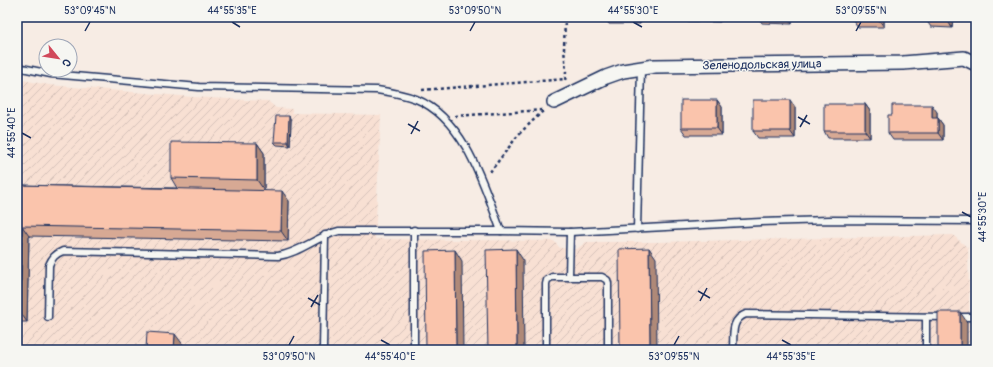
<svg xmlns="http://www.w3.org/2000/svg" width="993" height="367" viewBox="0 0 993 367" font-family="Pangolin,sans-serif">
  <defs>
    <pattern id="industrial-furrows" width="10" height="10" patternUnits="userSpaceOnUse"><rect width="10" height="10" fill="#f8e0d3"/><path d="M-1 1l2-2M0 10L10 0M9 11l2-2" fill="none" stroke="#d4c0b8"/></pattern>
  </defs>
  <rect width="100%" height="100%" fill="#f7ece4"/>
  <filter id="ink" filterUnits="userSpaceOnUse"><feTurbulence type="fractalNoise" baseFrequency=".025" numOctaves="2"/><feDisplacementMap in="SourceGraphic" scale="8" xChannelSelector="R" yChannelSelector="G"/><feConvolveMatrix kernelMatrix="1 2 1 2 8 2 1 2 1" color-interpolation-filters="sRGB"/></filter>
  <g filter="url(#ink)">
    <path fill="url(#industrial-furrows)" d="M17 79 49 85 193 97 268 101 276 108 292 109V113L381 115 375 239 554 241 560 248 577 249 586 242H658L953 235 968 248 970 350H17Z"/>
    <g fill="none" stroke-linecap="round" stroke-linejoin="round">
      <g stroke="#1b2f5e" stroke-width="9">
        <g id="service">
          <path d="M17 67 51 74 199 87 377 90C390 92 403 94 416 99 465 119 484 186 501 231L570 232 761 222 830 220 976 221"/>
          <path d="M637 229 641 68"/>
          <path d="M414 230V350"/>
          <path d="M569 277 570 232"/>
          <path d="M48 317 49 265C52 258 55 254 63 251L278 256C300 253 317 236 339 231H501"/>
          <path d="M956 317H976"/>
          <path d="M323 350 325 235"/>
          <path d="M546 350V284L547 280 552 277H602L607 280 608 283V350"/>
          <path d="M733 350C734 335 730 320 746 314L946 317"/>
          <path d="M926 350V317"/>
        </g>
      </g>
      <g stroke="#1b2f5e" stroke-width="16">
        <path id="minor" d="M554 102 606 77 623 71 655 66 903 63 964 58 976 64"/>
      </g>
      <g stroke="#1b2f5e" stroke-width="2.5" stroke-dasharray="3 3" stroke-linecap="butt">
        <path d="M565 17 564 49 566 71 565 82"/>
        <path d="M422 90 566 79"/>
        <path d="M455 116 543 110"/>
        <path d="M490 172 519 134 544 110"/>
      </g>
      <use href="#service" stroke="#f6f6f2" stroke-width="6"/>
      <use href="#minor" stroke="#f6f6f2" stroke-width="13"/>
    </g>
    <g fill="#d7a994" stroke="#1b2f5e">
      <path d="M604 17H640V24H609Z"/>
      <path d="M675 17H720V22L678 21Z"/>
      <path d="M758 17H792V24L762 23Z"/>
      <path d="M853 17H884V27H858L853 20Z"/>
      <path d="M926 17H953L952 28 931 27 926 20Z"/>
      <path d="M717 100 722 107V135H686L681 128Z"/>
      <path d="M865 104 870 111V138H828L824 131Z"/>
      <path d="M795 107V138H758L753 131Z"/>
      <path d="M937 112V118H938L943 125V140H893L888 133Z"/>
      <path d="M291 120 290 146 277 145 274 142Z"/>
      <path d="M257 143 264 153V190L289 201 288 241 29 236 27 322H17V185L177 188 171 178Z"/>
    </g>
    <g fill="#af8978" stroke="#1b2f5e">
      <path d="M635 17H640V24Z"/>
      <path d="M717 17H720V22Z"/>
      <path d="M787 17H792V24Z"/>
      <path d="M879 17H884V27L879 20Z"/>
      <path d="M948 17H953L952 28 948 21Z"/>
      <path d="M717 100 722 107V135L717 128Z"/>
      <path d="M790 100 795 107V138L790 131Z"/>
      <path d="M865 104 870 111V138L865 131Z"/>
      <path d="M932 105 937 112V125L932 118Z"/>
      <path d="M289 116 291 120 290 146 288 142Z"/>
      <path d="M938 118 943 125V140L938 133Z"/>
      <path d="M257 143 264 153V190L257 180Z"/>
      <path d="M282 191 289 201 288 241 281 231Z"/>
      <path d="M22 226 29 236 27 322 20 312Z"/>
      <path d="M649 248 656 258 657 350H650Z"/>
      <path d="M516 249 523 260 524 350H517Z"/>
      <path d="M455 250 462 261 463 350H456Z"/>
      <path d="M960 312 967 322V350H960Z"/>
      <path d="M175 334 184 346 183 350H174Z"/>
    </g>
    <g fill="#fac4ac" stroke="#1b2f5e">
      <rect x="853" y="17" width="26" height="3"/>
      <path d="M926 17H948V21L926 20Z"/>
      <rect x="681" y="100" width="36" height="28"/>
      <rect x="753" y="100" width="37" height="31"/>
      <rect x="824" y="104" width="41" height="27"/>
      <path d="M892 105H932V118H938V133H888V115H892Z"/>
      <path d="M276 116H289L288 142H274Z"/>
      <path d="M171 142 257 143V180L171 178Z"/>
      <path d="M17 185 282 191 281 231 22 226 20 312H17Z"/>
      <path d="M649 248 650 350H620L619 249Z"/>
      <path d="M516 249 517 350H488L486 250Z"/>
      <path d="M455 250 456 350H426L425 251Z"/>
      <rect x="938" y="312" width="22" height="38"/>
      <path d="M147 332 175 334 174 350H146Z"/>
    </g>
  </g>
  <path fill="none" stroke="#1b2f5e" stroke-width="1.5" d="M232 22 240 27M633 22 642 27M85 31 90 22M470 31 475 22M856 31 861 22M798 117 810 124M408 124 420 131M800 127 807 115M22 133 31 138M411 134 418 121M962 212 971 217M698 291 710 298M308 298 320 305M700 301 707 288M311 307 318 295M381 340 390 345M782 340 791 345M289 345 294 336M674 345 679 336"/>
  <g text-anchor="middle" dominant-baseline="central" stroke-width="3" stroke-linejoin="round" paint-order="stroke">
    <g font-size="12" fill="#1b2f5e" stroke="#f6f6f2">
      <text transform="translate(762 65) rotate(-1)">Зеленодольская улица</text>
    </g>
  </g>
  <rect width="993" height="367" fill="none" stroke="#f6f6f2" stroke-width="44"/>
  <g transform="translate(58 58) rotate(120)"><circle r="19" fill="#f6f6f2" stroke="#9ea6b7"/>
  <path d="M0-3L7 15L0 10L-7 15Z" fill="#d1495b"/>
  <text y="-6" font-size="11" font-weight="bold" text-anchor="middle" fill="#1b2f5e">С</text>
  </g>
  <rect x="22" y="22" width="949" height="323" fill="none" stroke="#1b2f5e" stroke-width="1.5"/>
  <g font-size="10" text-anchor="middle" fill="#1b2f5e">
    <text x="90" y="14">53°09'45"N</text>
    <text x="232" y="14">44°55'35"E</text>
    <text x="475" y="14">53°09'50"N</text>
    <text x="633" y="14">44°55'30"E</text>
    <text x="861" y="14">53°09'55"N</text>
    <text transform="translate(11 133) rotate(-90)" y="4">44°55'40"E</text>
    <text transform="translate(982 217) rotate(-90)" y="4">44°55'30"E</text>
    <text x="289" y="360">53°09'50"N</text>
    <text x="390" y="360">44°55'40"E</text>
    <text x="674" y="360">53°09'55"N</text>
    <text x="791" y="360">44°55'35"E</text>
  </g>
</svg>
